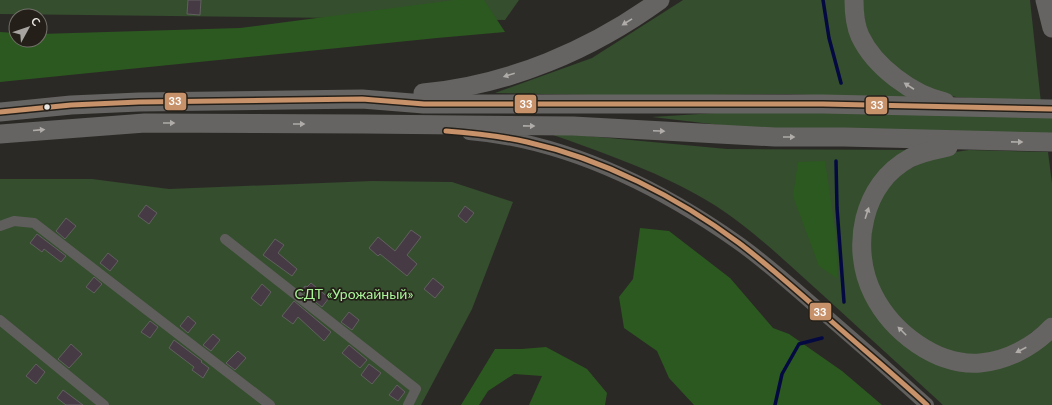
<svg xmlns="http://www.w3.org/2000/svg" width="1052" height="405" viewBox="0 0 1052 405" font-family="Lato,sans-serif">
  <rect width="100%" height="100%" fill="#2b2926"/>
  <g fill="#354e2e">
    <path d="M0 0H519L505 20 0 14Z"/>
    <path d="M683 0H845L847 22 920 99 787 94 635 96 495 93 592 58Z"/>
    <path d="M861 0H1030L1041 103 956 97 939 93 906 78 869 41Z"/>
    <path d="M829 111 1052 117V136L737 127 652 117 731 112Z"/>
    <path d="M545 132 727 149 914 150 870 188 868 300 967 369 1052 334V405H943C904 369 864 333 825 297 790 266 756 232 716 206 664 173 603 153 545 132Z"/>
    <path d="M969 150 1048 152 1052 183V317L1011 348 978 355 956 353 923 339 905 324 888 305 873 274 870 258 873 218 882 194 904 172 930 158 948 153Z"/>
    <path d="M0 179H92L169 189 372 181 452 182 513 202 472 309 421 405H0Z"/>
  </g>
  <g fill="#2c5920">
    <path d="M454 0H484L505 32 437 38 0 82V32L16 33V40H40V34L240 28Z"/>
    <path d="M825 161 836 236 838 279 819 266 793 196 798 162Z"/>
    <path d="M640 228 669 231 730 278 773 328 789 334 842 371 882 405H694L669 378 657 351 624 328 619 297 633 279Z"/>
    <path d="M546 347 587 369 607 393 605 405H529L542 376 514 374 488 391 479 405H461L495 349H522Z"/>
  </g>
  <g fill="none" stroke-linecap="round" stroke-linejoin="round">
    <g stroke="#040a41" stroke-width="3.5">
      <path d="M823 0 829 38 841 83"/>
      <path d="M836 161 837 208 844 302"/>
      <path d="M775 405 782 374 799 344 822 338"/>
    </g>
  </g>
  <g fill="#463b44" stroke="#626060">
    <path d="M188 0H201L200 15 187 14Z"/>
    <path d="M146 205 157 213 149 224 138 216Z"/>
    <path d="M465 206 474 213 466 223 458 216Z"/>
    <path d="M66 218 76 226 65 239 56 231Z"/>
    <path d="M411 230 421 237 407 255 417 264 407 276 380 254 378 256 369 248 378 237 395 251Z"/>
    <path d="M37 234 66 256 61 262 44 249 42 252 30 243Z"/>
    <path d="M275 239 284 245 278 253 297 269 292 276 263 255Z"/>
    <path d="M108 253 118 261 110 271 100 263Z"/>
    <path d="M94 277 102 284 94 293 86 287Z"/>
    <path d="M433 278 444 287 435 298 424 289Z"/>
    <path d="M311 283 329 298 322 307 302 291 305 286 307 287Z"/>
    <path d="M262 284 271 292 261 306 251 298Z"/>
    <path d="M294 301 331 332 324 341 298 317 293 324 282 316Z"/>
    <path d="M349 312 359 320 352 330 341 322Z"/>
    <path d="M188 316 196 323 188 333 180 326Z"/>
    <path d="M150 321 158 327 150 338 141 332Z"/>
    <path d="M213 334 220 340 211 351 203 345Z"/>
    <path d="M174 340 202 361 201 362 209 368 203 378 192 370 194 367 169 348Z"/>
    <path d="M71 344 82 354 69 368 58 359Z"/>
    <path d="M349 345 367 360 360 368 342 353Z"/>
    <path d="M238 351 246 358 235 370 226 363Z"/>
    <path d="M36 364 45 372 36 384 26 376Z"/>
    <path d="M369 364 381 373 372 384 361 375Z"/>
    <path d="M397 385 405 392 398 401 389 395Z"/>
    <path d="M63 390 83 405H66L57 398Z"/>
  </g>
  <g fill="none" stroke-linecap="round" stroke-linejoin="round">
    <g stroke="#605e5d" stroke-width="10">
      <path d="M0 226 14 221 34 223 270 405"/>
      <path d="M225 239 416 389 408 405"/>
      <path d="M0 320 104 405"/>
    </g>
    <path stroke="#62605e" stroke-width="14" d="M469 133C566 141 657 186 737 242 767 263 795 289 823 313 858 343 893 374 927 405"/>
    <g stroke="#666462" stroke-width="19">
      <path d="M854 0C854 12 855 25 860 36 874 66 912 95 945 102"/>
      <path d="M1045 0 1052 28"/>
      <path d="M423 93C509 85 591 50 660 0"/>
      <path d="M0 112 71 105 139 102 362 99 424 104H823L1052 109"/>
      <path d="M0 134 145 123 364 124 573 126 775 137H844L1052 142"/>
      <path d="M948 147C934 150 922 152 910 158 862 184 850 248 873 294 892 332 936 366 980 363 1007 361 1034 346 1052 327"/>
    </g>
    <g stroke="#242019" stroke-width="8">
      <g id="bus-1">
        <path d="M0 112 71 105 139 102 362 99 424 104H823L1052 109"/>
        <path d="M446 131C473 133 500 136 527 142 603 159 677 197 739 243 768 265 795 289 822 313 857 344 893 374 927 405"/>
      </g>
    </g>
    <use href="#bus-1" stroke="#c7916a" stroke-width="5"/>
  </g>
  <defs><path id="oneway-solid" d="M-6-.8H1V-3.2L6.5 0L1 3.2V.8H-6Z"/></defs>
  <g fill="#afaca9">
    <use href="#oneway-solid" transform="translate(627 22) rotate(148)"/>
    <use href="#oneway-solid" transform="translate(509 75) rotate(163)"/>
    <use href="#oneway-solid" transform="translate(909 86) rotate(-147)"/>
    <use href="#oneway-solid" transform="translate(169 123)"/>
    <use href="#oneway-solid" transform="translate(299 124)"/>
    <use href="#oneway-solid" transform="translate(529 126) rotate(1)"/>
    <use href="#oneway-solid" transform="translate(39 130) rotate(-5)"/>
    <use href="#oneway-solid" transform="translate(659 131) rotate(3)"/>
    <use href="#oneway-solid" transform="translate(789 137)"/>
    <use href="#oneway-solid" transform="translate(1017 142) rotate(1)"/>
    <use href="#oneway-solid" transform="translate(867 213) rotate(-72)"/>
    <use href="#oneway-solid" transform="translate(902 331) rotate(-135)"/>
    <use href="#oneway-solid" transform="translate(1021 350) rotate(153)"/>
  </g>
  <circle fill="#eae7e3" stroke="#242019" stroke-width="1.5" cx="47" cy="107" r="3.5"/>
  <g text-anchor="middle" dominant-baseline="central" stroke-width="3.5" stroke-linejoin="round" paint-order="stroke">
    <g font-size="14" fill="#a8f297" stroke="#242019">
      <text x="354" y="293">СДТ «Урожайный»</text>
    </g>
  </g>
  <g stroke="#242019" stroke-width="1.5">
    <rect x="164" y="92" width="23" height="19" rx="4" fill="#c7916a"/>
    <rect x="514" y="94" width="23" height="20" rx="4" fill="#c7916a"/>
    <rect x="865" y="96" width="23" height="19" rx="4" fill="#c7916a"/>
    <rect x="809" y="302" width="23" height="19" rx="4" fill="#c7916a"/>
  </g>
  <g font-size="11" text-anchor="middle" font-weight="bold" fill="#fff">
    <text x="175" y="105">33</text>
    <text x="526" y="108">33</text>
    <text x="877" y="109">33</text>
    <text x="820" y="316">33</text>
  </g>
  <g transform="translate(28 28) rotate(50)"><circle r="19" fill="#242019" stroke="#73706a"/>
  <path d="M0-3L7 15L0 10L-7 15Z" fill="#a7a4a1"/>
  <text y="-6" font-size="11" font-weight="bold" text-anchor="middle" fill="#eae7e3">С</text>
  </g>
</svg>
